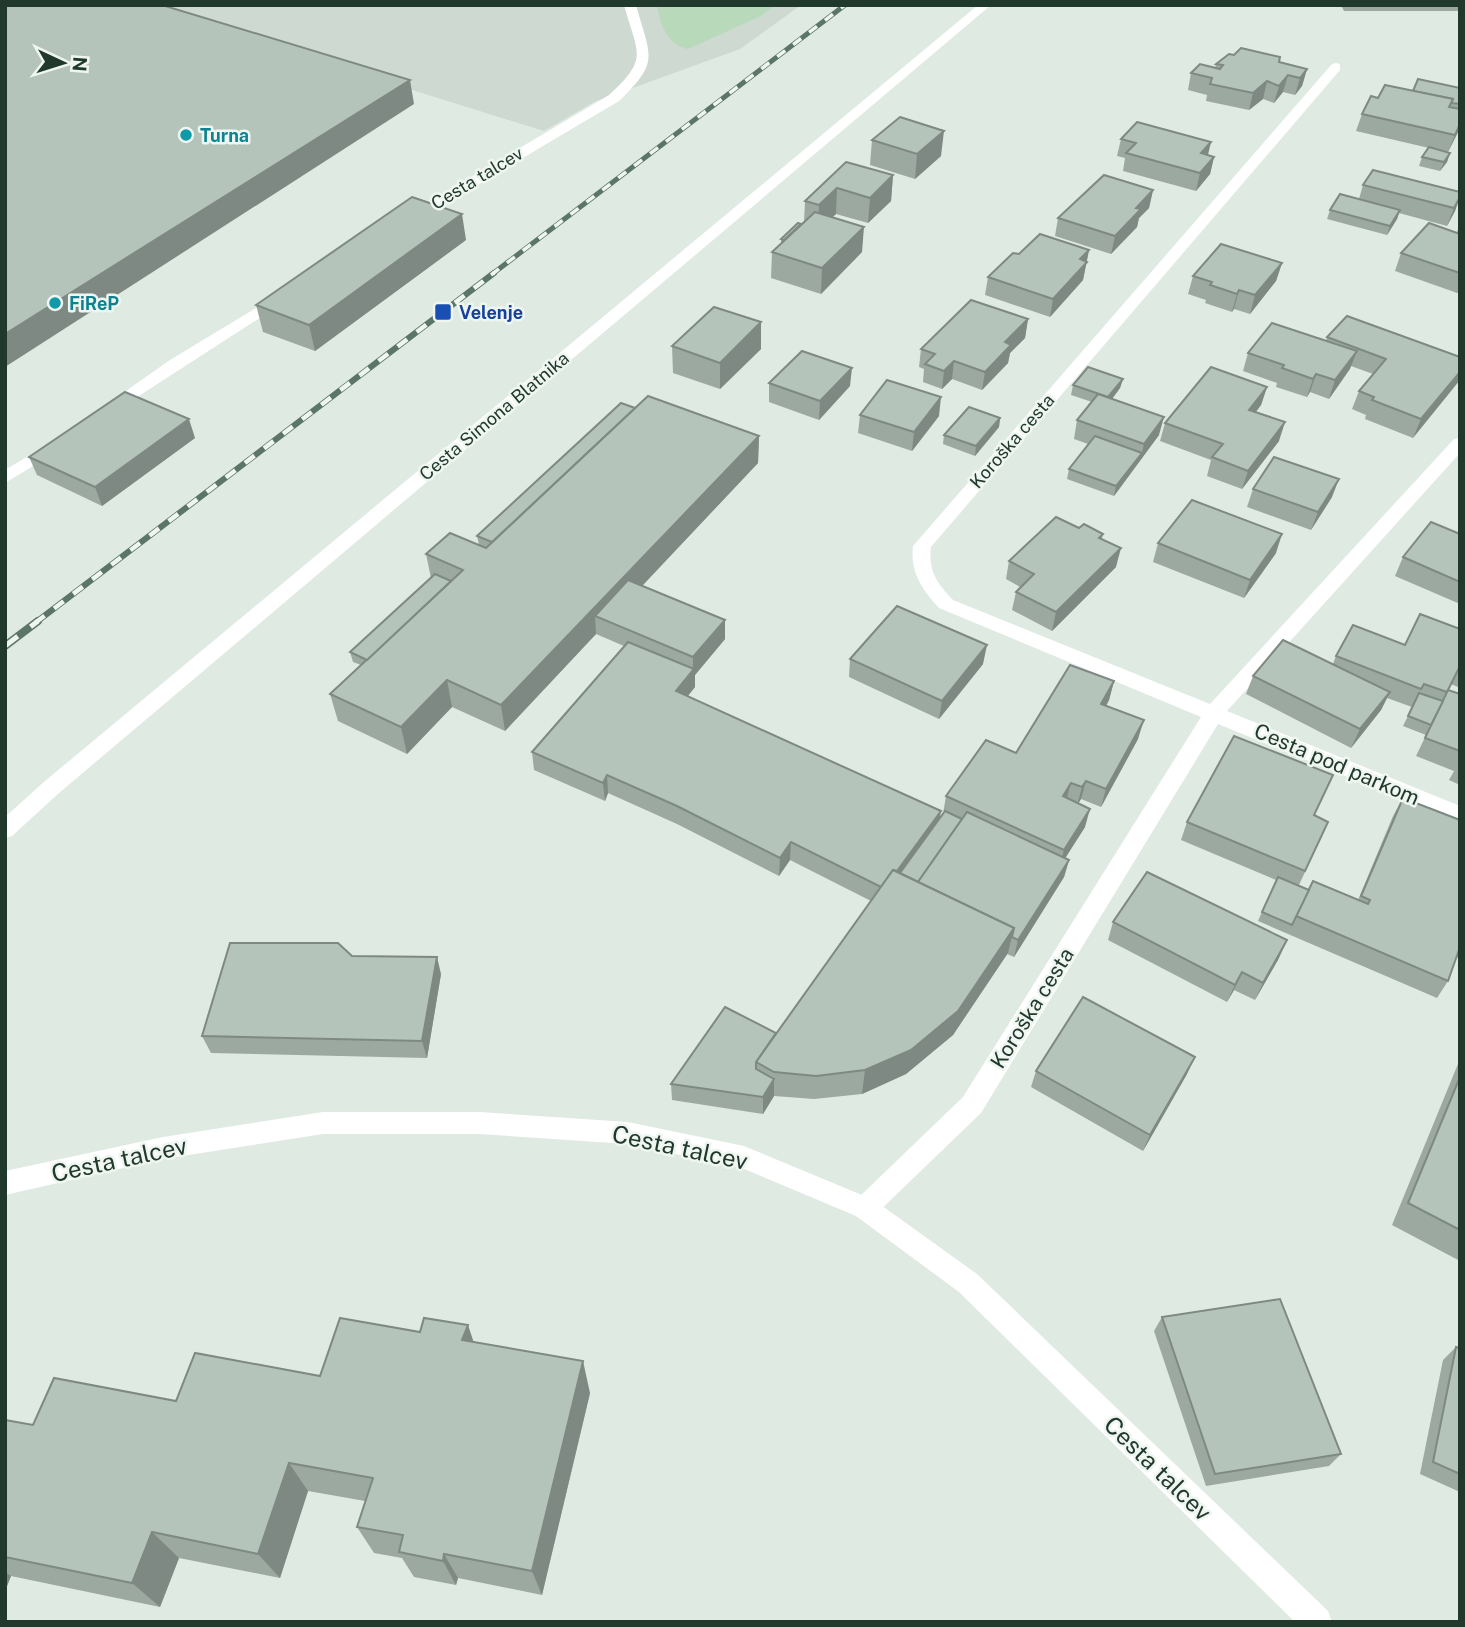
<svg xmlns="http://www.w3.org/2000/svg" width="1465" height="1627" viewBox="0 0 1465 1627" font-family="'Public Sans',sans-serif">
  <rect width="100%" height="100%" fill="#dfeae2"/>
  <path fill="#cdd9d1" d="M140 5H801L740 49 594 102 544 131Z"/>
  <path fill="#b8daba" d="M657 5H775L761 16 688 49C667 45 660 24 657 5Z"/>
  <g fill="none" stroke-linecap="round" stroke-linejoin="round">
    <g fill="#fff" fill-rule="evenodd">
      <path d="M624 5H636C650 56 661 61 619 101L415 222H405V216L609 95C650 58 637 53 624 5Z"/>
      <path d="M1336 63 1340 64V70L931 547C928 571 937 583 953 600L1210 704 1454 439 1460 438V453L1227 711 1460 806V823L1218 724 981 1113 874 1216 865 1220 856 1216 852 1208 856 1200 963 1097 1201 717 939 608C922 589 910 573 913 546L1332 64Z"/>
      <path d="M281 293 286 295 289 298 286 301 114 412H102L100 409 170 360Z"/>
      <path d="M55 440 63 445 61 449 5 483V470Z"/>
    </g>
    <g fill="#fff" fill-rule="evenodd">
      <path d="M978 5H991L59 793 12 836 5 838V817L45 781Z"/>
      <path d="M323 1112H480L628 1122 744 1146 874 1200 977 1274 1328 1611 1332 1622H1295L959 1292 856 1216 742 1168 628 1144 480 1134H323L163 1159 5 1195V1171L163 1137Z"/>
    </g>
    <g stroke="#5b7568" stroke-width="5">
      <path id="rail-far2" d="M491 275 845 5"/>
    </g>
    <g stroke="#5b7568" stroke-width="6">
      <path id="rail-far1" d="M35 623 494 273"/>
    </g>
    <g stroke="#5b7568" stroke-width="8">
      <path id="rail" d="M5 646 38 621"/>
    </g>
    <use href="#rail-far2" stroke="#eff6f1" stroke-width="3.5" stroke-dasharray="10" stroke-linecap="butt"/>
    <use href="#rail-far1" stroke="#eff6f1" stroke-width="4.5" stroke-dasharray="12" stroke-linecap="butt"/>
    <use href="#rail" stroke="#eff6f1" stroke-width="5" stroke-dasharray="16" stroke-linecap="butt"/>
  </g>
  <g fill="#9ba9a1">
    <path d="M1341 5H1460V11H1344Z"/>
    <path d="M1279 62 1307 69 1302 86 1295 95 1283 92 1274 103 1263 99 1249 110 1206 101 1207 95 1188 90 1191 73 1215 68 1216 64Z"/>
    <path d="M1460 88V128L1448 152 1450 153 1447 162 1440 171 1419 166 1422 157 1429 148 1356 131 1362 114 1378 98 1413 91Z"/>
    <path d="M1121 139 1214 157 1210 174 1196 191 1123 171 1125 158 1117 156Z"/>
    <path d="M872 140 941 156 915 179 870 165Z"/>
    <path d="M846 162 893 175 891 201 868 223 836 214 832 217 862 252 821 294 771 278 772 252 781 243V239L804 222 805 201Z"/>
    <path d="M1363 185 1460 192 1455 211 1447 226 1399 213 1397 219 1387 235 1327 219 1330 210 1359 199Z"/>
    <path d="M1153 190 1149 208 1139 218 1137 227 1111 254 1055 236 1058 218Z"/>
    <path d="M1460 220V294L1395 271 1401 253 1457 233Z"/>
    <path d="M466 240 315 351 263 332 256 305Z"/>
    <path d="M1089 250 1083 280 1050 317 985 295 988 277 1019 254Z"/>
    <path d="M1282 263 1276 281 1250 314 1234 309 1232 312 1205 303 1206 300 1188 294 1193 276Z"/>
    <path d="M1028 319 1025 338 1010 353 1008 363 982 390 952 379 942 389 923 382 924 369 919 367 921 349Z"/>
    <path d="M761 322V349L720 389 673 373 672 346Z"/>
    <path d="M1327 337 1460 357 1413 438 1365 419 1366 415 1352 409 1359 391 1373 374 1351 366 1329 399 1310 392 1307 397 1276 387 1277 383 1243 371 1248 353 1326 341Z"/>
    <path d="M1123 379 1120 388 1112 399 1159 435 1114 496 1067 479 1069 469 1088 444 1074 439 1077 420 1092 402 1071 395 1073 385Z"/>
    <path d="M769 383 850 386 819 420 769 402Z"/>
    <path d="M1267 387 1261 405 1256 412 1279 441 1242 489 1207 476 1211 460 1160 441 1165 423Z"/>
    <path d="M635 408 759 436 758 463 642 586 725 639 695 675V687L688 696 939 819 943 814 946 796 1016 753 1114 681 1109 700 1106 706 1138 739 1101 807 1081 799 1078 804 1085 827 1065 858 1069 860 1064 877 1014 957 1007 954 953 1035 906 1074 862 1094 814 1099 774 1096 763 1114 672 1100 671 1084 776 1033 871 901 790 860 779 876 677 824 608 793 605 801 534 770 532 752 624 646 596 634 505 731 452 707 407 754 338 721 330 694 361 665 353 662 350 652 431 578 426 554 479 545 477 536Z"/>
    <path d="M860 415 939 416 912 451 858 433Z"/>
    <path d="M1000 418 999 427 975 456 943 444 944 435Z"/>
    <path d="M195 438 102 506 37 475 29 457Z"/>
    <path d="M1253 489 1332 497 1311 530 1247 507Z"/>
    <path d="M1079 528 1103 534 1102 539 1116 567 1052 631 1012 610 1016 592 1020 587 1006 579 1009 561Z"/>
    <path d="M1460 534V604L1395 576 1403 557Z"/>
    <path d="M1158 543 1276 553 1244 598 1153 562Z"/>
    <path d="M1460 629V688L1451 684 1442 701 1460 694V785L1449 780 1454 771 1416 756 1430 727 1426 735 1403 726 1415 702 1412 707 1387 698 1381 710 1351 748 1246 694 1253 676 1333 664 1336 656 1405 645Z"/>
    <path d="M850 659 983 664 939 719 849 677Z"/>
    <path d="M1403 798 1460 820V956L1458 958 1456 957 1448 981 1437 998 1258 921 1276 880 1181 840 1187 822 1314 815 1328 822 1299 885 1309 890 1358 900 1393 816Z"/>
    <path d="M1113 922 1279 958 1255 1000 1234 990 1227 1002 1108 940Z"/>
    <path d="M352 956 441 974 427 1058 211 1053 202 1036Z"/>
    <path d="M1460 1059V1261L1392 1225Z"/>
    <path d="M1036 1071 1187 1074 1143 1151 1031 1087Z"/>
    <path d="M1162 1317 1341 1454 1329 1466 1206 1486 1154 1331Z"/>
    <path d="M473 1342 590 1393 542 1595 458 1578 456 1585 414 1577 402 1558 374 1553 357 1527 365 1501 308 1491 280 1578 179 1558 160 1607 11 1576 5 1591V1420L33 1425 320 1376Z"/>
    <path d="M1456 1347 1460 1348V1492L1420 1474 1443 1360Z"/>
  </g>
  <g fill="#7e8983">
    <path d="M1307 69 1302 86 1295 95 1300 78Z"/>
    <path d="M1288 75 1283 92 1274 103 1279 86Z"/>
    <path d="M410 80 414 104 5 367V334Z"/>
    <path d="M1267 81 1263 99 1249 110 1253 93Z"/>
    <path d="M1460 124V128L1448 152 1455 135Z"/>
    <path d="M944 131 941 156 915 179 917 154Z"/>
    <path d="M1211 142 1207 159 1201 153Z"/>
    <path d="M1450 153 1447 162 1440 171 1444 162Z"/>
    <path d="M1214 157 1210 174 1196 191 1200 173Z"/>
    <path d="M893 175 891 201 868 223 870 198Z"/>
    <path d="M837 188 836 214 818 231 819 205Z"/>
    <path d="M1153 190 1149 208 1139 218 1137 227 1111 254 1115 236 1136 208Z"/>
    <path d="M1460 197 1455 211 1447 226 1454 208Z"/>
    <path d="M1400 210 1397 219 1387 235 1390 226Z"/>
    <path d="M462 214 466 240 315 351 309 325Z"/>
    <path d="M864 227 862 252 821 294 822 268Z"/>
    <path d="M1089 250 1083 280 1050 317 1053 299 1080 259Z"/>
    <path d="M1282 263 1276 281 1250 314 1255 295Z"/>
    <path d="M1239 290 1234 309 1232 312 1237 294Z"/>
    <path d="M1028 319 1025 338 1010 353 1008 363 982 390 985 372 1005 342Z"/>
    <path d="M761 322V349L720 389V363Z"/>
    <path d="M1357 351 1350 369 1329 399 1335 380Z"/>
    <path d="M954 361 952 379 942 389 944 371Z"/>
    <path d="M852 368 850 386 819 420 820 401Z"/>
    <path d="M1460 372V380L1413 438 1421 419Z"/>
    <path d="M1316 374 1310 392 1307 397 1313 379Z"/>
    <path d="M1123 379 1120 388 1106 407 1108 397Z"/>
    <path d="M1267 387 1261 405 1243 428 1249 410Z"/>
    <path d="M941 397 939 416 912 451 914 432Z"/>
    <path d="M1164 417 1159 435 1114 496 1116 486 1142 453 1144 444Z"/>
    <path d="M1000 418 999 427 975 456 976 446Z"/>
    <path d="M189 419 195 438 102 506 95 487Z"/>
    <path d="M1285 422 1279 441 1242 489 1248 471Z"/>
    <path d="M759 436 758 463 608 622 595 616 596 634 505 731 501 705Z"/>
    <path d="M1339 479 1332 497 1311 530 1318 512Z"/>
    <path d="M1282 534 1276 553 1244 598 1250 580Z"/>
    <path d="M1121 548 1116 567 1052 631 1056 612Z"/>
    <path d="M725 620V639L695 675V687L677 709 676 691 693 670V657Z"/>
    <path d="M987 645 983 664 939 719 942 701Z"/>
    <path d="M447 680 452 707 407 754 401 727Z"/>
    <path d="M1114 681 1109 700 1097 723 1101 704Z"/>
    <path d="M1390 692 1381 710 1351 748 1360 729Z"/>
    <path d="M1144 720 1138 739 1101 807 1106 789Z"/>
    <path d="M607 775 608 793 605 801 603 783Z"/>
    <path d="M1086 781 1081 799 1077 805 1082 787Z"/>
    <path d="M1071 783 1066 801 1063 796Z"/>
    <path d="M1090 809 1085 827 1059 868 1064 850Z"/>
    <path d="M941 811 938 829 895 888 884 889Z"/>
    <path d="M791 842 790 860 779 876 780 858Z"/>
    <path d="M1069 860 1064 877 1014 957 1018 940Z"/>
    <path d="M1014 928 1008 953 953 1035 906 1074 862 1094 865 1070Z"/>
    <path d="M1287 940 1279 958 1255 1000 1263 983Z"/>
    <path d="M437 957 441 974 427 1058 422 1041Z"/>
    <path d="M1242 972 1234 990 1227 1002 1235 985Z"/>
    <path d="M1195 1057 1187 1074 1143 1151 1150 1135Z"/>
    <path d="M774 1079V1096L763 1114V1097Z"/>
    <path d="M468 1325 479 1358 462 1340Z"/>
    <path d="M583 1361 590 1393 542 1595 532 1571Z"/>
    <path d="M289 1463 308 1491 280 1578 258 1554Z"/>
    <path d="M152 1532 179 1558 160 1607 132 1583Z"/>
    <path d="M444 1554 458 1578 456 1585 443 1561Z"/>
    <path d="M5 1572 11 1576 5 1591Z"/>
  </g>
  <g fill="#b4c4bb" stroke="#7e8983" stroke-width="2">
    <path d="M5 5H162L410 80 5 334Z"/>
    <path d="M1241 48 1280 57 1279 62 1307 69 1300 78 1288 75 1279 86 1267 81 1253 93 1210 84 1212 78 1191 73 1200 64 1220 69 1223 65 1216 64 1229 54 1234 55Z"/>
    <path d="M1418 79 1460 88V104L1451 103 1453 99 1413 91Z"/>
    <path d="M1385 85 1453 99 1449 107 1460 109V124L1455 135 1362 114 1371 96 1378 98Z"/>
    <path d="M900 117 944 131 917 154 872 140Z"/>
    <path d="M1137 122 1211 142 1201 153 1214 157 1200 173 1126 153 1136 143 1121 139Z"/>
    <path d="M1429 147 1450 153 1444 162 1422 157Z"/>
    <path d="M846 162 893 175 870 198 837 188 819 205 805 201Z"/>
    <path d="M1373 170 1460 192V197L1454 208 1363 185Z"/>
    <path d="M1104 175 1153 190 1136 208 1141 209 1115 236 1058 218Z"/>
    <path d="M1340 194 1400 210 1390 226 1330 210Z"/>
    <path d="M412 197 462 214 309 325 256 305Z"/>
    <path d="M815 212 864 227 822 268 772 252Z"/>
    <path d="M798 223 801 224 784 240 781 239Z"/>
    <path d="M1429 223 1460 234V273L1401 253Z"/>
    <path d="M1040 234 1089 250 1080 259 1087 262 1053 299 988 277 1013 253 1019 254Z"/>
    <path d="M1221 244 1282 263 1255 295 1239 290 1237 294 1210 285 1212 282 1193 276Z"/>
    <path d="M971 300 1028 319 1005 342 1011 345 985 372 954 361 944 371 925 364 935 354 921 349Z"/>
    <path d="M714 307 761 322 720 363 672 346Z"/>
    <path d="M1347 316 1460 357V372L1421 419 1372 400 1374 397 1359 391 1386 359 1327 337Z"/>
    <path d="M1272 323 1357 351 1335 380 1316 374 1313 379 1282 368 1284 365 1248 353Z"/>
    <path d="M802 351 852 368 820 401 769 383Z"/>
    <path d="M1088 367 1123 379 1108 397 1073 385Z"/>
    <path d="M1211 367 1267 387 1249 410 1285 422 1248 471 1212 457 1223 444 1165 423Z"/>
    <path d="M887 380 941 397 914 432 860 415Z"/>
    <path d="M125 392 189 419 95 487 29 457Z"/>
    <path d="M1098 394 1164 417 1144 444 1077 420Z"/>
    <path d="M648 396 759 436 501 705 447 680 401 727 330 694 463 570 426 554 450 533 486 548Z"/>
    <path d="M621 403 635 408 492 542 477 536Z"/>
    <path d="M969 407 1000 418 976 446 944 435Z"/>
    <path d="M1095 436 1142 453 1116 486 1069 469Z"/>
    <path d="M1274 457 1339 479 1318 512 1253 489Z"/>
    <path d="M1192 500 1282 534 1250 580 1158 543Z"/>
    <path d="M1056 517 1079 528 1084 524 1103 534 1099 538 1121 548 1056 612 1016 592 1034 574 1009 561Z"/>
    <path d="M1431 522 1460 534V582L1403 557Z"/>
    <path d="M435 574 451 581 367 660 350 652Z"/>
    <path d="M628 580 725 620 693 657 595 616Z"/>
    <path d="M897 606 987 645 942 701 850 659Z"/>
    <path d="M1420 614 1460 629V666L1447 692 1424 684 1421 689 1336 656 1353 625 1405 645Z"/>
    <path d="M1283 640 1390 692 1360 729 1253 676Z"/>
    <path d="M628 642 694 669 676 691 941 811 897 871 893 870 881 887 791 842 780 858 677 806 607 775 603 783 532 752Z"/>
    <path d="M1070 665 1114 681 1101 704 1144 720 1106 789 1086 781 1082 787 1071 783 1063 796 1090 809 1064 850 946 796 986 740 1016 753Z"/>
    <path d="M1448 690 1460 694V751L1425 738Z"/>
    <path d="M1419 693 1443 701 1431 725 1408 716Z"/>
    <path d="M1234 736 1333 775 1314 815 1328 822 1305 871 1187 822Z"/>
    <path d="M1403 798 1460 820V947L1448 981 1296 916 1313 881 1368 904 1370 900 1361 896Z"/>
    <path d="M945 811 962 819 918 882 900 873Z"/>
    <path d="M967 812 1069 860 1018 940 1012 937 1014 928 918 882Z"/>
    <path d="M893 870 1014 928 958 1011 911 1050 865 1070 816 1076 774 1072 756 1062Z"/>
    <path d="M1147 872 1287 940 1263 983 1242 972 1235 985 1113 922Z"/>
    <path d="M1278 877 1309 890 1292 925 1262 912Z"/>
    <path d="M230 943H338L352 956 437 957 422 1041 202 1036Z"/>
    <path d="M1083 997 1195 1057 1150 1135 1036 1071Z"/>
    <path d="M725 1007 776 1033 756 1062V1069L774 1079 763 1097 671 1084Z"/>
    <path d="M1460 1077V1230L1408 1203Z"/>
    <path d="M1280 1299 1341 1454 1215 1474 1162 1317Z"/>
    <path d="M340 1318 420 1332 424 1318 468 1325 462 1340 583 1361 532 1571 444 1554 443 1561 399 1552 403 1535 357 1527 373 1478 289 1463 258 1554 152 1532 132 1583 5 1557V1420L33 1425 54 1378 176 1401 195 1353 320 1376Z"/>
    <path d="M1456 1347 1460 1348V1474L1433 1462Z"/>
  </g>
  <g fill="#0f9aa8" stroke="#eff6f1" stroke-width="2.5">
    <circle cx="186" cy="135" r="7"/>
    <circle cx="55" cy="303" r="7"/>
  </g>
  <rect fill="#1a4fb4" stroke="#eff6f1" stroke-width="2.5" x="434" y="303" width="18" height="18" rx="3.5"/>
  <g text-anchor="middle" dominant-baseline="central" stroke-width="5" stroke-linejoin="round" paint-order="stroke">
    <g font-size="18" font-weight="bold" fill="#0d838f" stroke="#eff6f1" text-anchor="start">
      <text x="200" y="135">Turna</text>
      <text x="69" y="303">FiReP</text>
    </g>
    <g font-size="18" fill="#21392d" stroke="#eff6f1">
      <text transform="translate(477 178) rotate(-31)">Cesta talcev</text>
      <text transform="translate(494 416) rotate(-40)">Cesta Simona Blatnika</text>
      <text transform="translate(1012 441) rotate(-49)">Koroška cesta</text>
    </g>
    <g font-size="18" font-weight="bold" fill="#164399" stroke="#eff6f1" text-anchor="start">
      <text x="459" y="312">Velenje</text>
    </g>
    <g font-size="21" fill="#21392d" stroke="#eff6f1">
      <text transform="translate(1337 764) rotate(23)">Cesta pod parkom</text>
      <text transform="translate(1032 1008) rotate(-58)">Koroška cesta</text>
    </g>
    <g font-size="24" fill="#21392d" stroke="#eff6f1">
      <text transform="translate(680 1147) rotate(12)">Cesta talcev</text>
      <text transform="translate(119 1159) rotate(-12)">Cesta talcev</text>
      <text transform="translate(1158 1468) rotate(44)">Cesta talcev</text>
    </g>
  </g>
  <rect width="1465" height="1627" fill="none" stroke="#21392d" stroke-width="14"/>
  <g transform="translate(63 63) rotate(94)" stroke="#eff6f1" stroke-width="5" paint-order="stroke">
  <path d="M0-5L12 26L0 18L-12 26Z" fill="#21392d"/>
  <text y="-10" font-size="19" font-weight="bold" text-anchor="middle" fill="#21392d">N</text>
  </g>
</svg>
